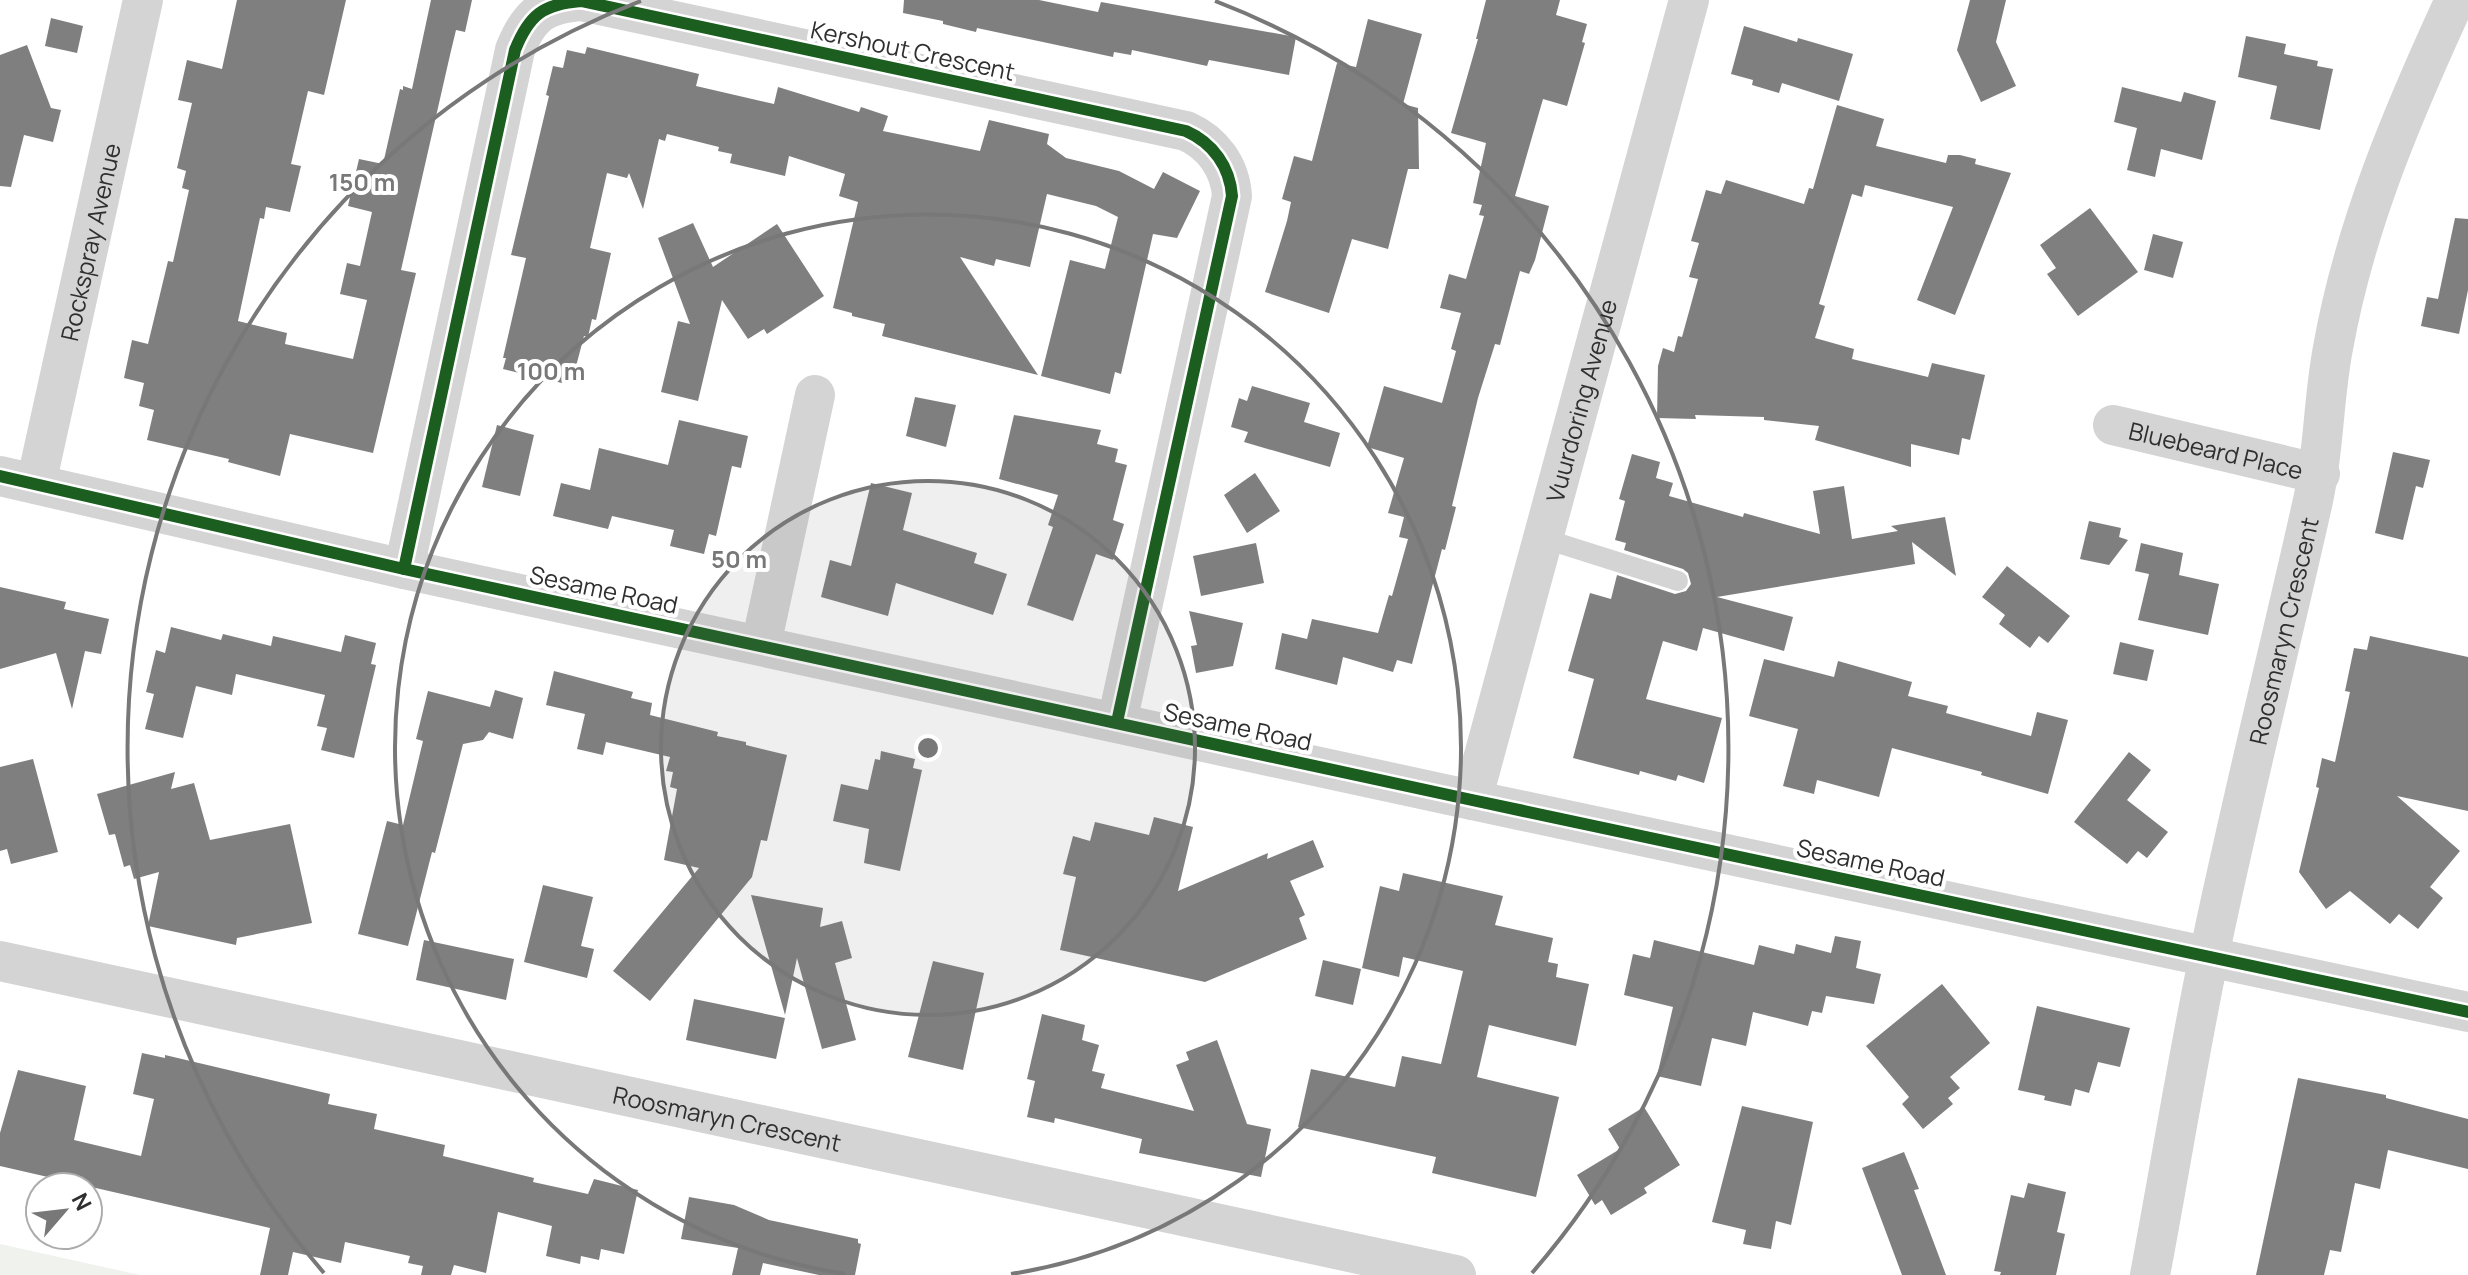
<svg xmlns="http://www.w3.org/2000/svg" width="2468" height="1275" viewBox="0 0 2468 1275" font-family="Manrope,sans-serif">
  <rect width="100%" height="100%" fill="#fff"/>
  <path fill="#f0f3ed" d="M0 1244 140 1275H0Z"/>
  <g fill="#7f7f7f">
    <path d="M237 0H346L324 95 308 91 291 164 301 166 290 212 266 207 264 219 260 218 238 321 287 333 285 344 353 359 367 300 340 294 347 263 360 266 372 212 348 206 359 159 383 164 400 89 403 90V86L412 89 431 0H472L465 32 456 30 450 55 401 270 416 273 373 453 290 434 280 476 228 462 229 459 147 440 154 410 139 406 144 383 124 378 132 340 148 344 168 261 173 262 189 190 182 188 186 171 177 168 192 103 178 100 187 60 222 69Z"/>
    <path d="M904 0H1039L1098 12 1101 2 1296 37 1289 75 1209 60 1207 66 1132 50 1131 55 1114 52 1113 57 977 28 976 32 943 24V21L903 13Z"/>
    <path d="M1486 0H1560L1556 15 1587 24 1582 42 1585 43 1567 106 1543 99 1515 196 1549 206 1535 260 1529 274 1520 271 1500 345 1495 344 1478 398 1452 506 1456 507 1445 550 1442 549 1412 664 1397 660 1393 672 1343 657 1337 685 1275 669 1282 633 1307 639 1312 619 1378 633 1389 595 1392 596 1408 539 1399 537 1404 517 1388 513 1404 458 1367 447 1384 386 1442 403 1456 351 1451 349 1461 313 1440 308 1449 274 1466 279 1484 216 1479 215 1482 205 1473 203 1486 143 1451 133 1478 39H1476Z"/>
    <path d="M1970 0H2006L1996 42 2016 86 1981 102 1957 50Z"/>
    <path d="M51 18 83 26 77 53 45 46Z"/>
    <path d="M1368 19 1422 34 1403 104 1418 108 1419 169H1408L1388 249 1352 239 1329 313 1265 292 1287 221 1291 202 1282 199 1294 156 1312 161 1337 63 1356 67Z"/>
    <path d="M1744 26 1797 42 1798 38 1853 54 1839 101 1782 83 1779 93 1752 85 1753 80 1731 74Z"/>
    <path d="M2246 36 2286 44 2284 54 2318 61 2317 66 2333 69 2320 130 2270 119 2277 86 2238 77Z"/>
    <path d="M27 45 51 108 61 110 53 142 24 135 11 187 0 186V55Z"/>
    <path d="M587 47 699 74 696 86 774 104 778 87 859 112 861 107 888 116 883 131 980 151 989 120 1049 134 1047 144 1066 158 1119 171 1154 189 1163 172 1200 191 1177 238 1153 234 1121 374 1115 372 1110 394 1041 376 1070 260 1105 269 1118 217 1096 206 1047 194 1030 267 996 259 994 266 960 257 1038 375 882 336 885 324 852 316V313L833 308 858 202 839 196 845 174 789 156 785 176 730 163 732 154 718 151 719 147 667 134 665 141 659 139 643 209 629 173 627 178 607 173 590 248 611 253 596 320 592 319 588 337 584 336 574 374 565 372 562 383 503 369 506 358H503L526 258 511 255 549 96 546 95 553 66 563 68 567 50 585 54Z"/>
    <path d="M2122 87 2181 102 2184 92 2216 101 2202 160 2161 149 2155 177 2127 170 2137 128 2114 122Z"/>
    <path d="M1837 105 1884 119 1876 146 1946 163 1948 155H1960L1976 159 1975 164 2011 173 1955 315 1917 300 1953 207 1865 185 1862 197 1852 194 1819 304 1825 306 1815 338 1854 349 1852 359 1928 377 1932 363 1985 375 1970 440 1962 438 1959 455 1911 444V467L1815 440 1819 426 1764 420V417L1695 415 1696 419 1657 418 1658 366 1663 348 1674 352 1678 336 1682 337 1698 279 1689 277 1699 243 1691 241 1706 190 1721 194 1726 180 1804 204 1809 188 1813 189Z"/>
    <path d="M2090 208 2138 272 2078 316 2047 274 2056 268 2040 245Z"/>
    <path d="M2455 218 2468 219V290L2459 334 2421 326 2427 297 2438 299Z"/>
    <path d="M693 223 713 267 777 224 824 296 767 334 764 329 748 339 722 300 698 401 661 392 678 321 690 324 658 238Z"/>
    <path d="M2153 234 2183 242 2173 278 2144 270Z"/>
    <path d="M1252 386 1310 403 1304 422 1340 433 1330 467 1244 442 1248 432 1231 427 1239 398 1247 401Z"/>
    <path d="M915 397 956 405 946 447 906 436Z"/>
    <path d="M1014 415 1101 430 1097 444 1118 449 1115 462 1127 465 1113 520 1124 524 1113 560 1096 554 1073 621 1027 605 1053 527 1048 525 1058 495 999 479Z"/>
    <path d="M679 420 748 436 741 468 732 466 716 536 709 534 704 554 670 546 674 530 612 516 608 529 553 516 561 483 590 490 599 448 668 465Z"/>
    <path d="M497 425 534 435 520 496 482 487Z"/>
    <path d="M2393 452 2430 460 2423 488 2416 486 2403 540 2375 533Z"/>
    <path d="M1632 454 1660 462 1656 478 1673 483 1669 496 1743 517 1744 513 1820 534 1813 491 1844 486 1852 539 1898 531 1891 526 1945 517 1956 576 1912 542 1915 564 1717 597 1793 617 1784 651 1703 628 1697 651 1663 641 1646 699 1722 718 1704 783 1678 775 1676 781 1640 771 1639 775 1573 758 1594 679 1568 671 1590 593 1611 599 1617 575 1675 594 1686 591 1691 584 1688 573 1683 569 1624 550 1626 543 1615 540 1625 501 1619 499Z"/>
    <path d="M1255 473 1280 511 1247 533 1224 495Z"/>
    <path d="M871 483 912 493 903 530 977 553 974 563 1007 574 993 615 896 583 888 616 821 597 830 560 851 566Z"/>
    <path d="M2089 521 2121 528 2119 537 2128 540 2109 565 2080 559Z"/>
    <path d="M1256 543 1264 583 1201 596 1193 556Z"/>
    <path d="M2141 543 2183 553 2179 575 2219 584 2208 635 2138 620 2149 574 2135 571Z"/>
    <path d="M2007 566 2070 616 2048 643 2039 636 2030 648 1999 624 2005 615 1982 597Z"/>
    <path d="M0 587 66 602 64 609 109 619 101 654 85 651 72 709 56 653 0 669Z"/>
    <path d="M1189 611 1243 623 1233 666 1196 673 1191 646 1197 645Z"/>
    <path d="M171 627 221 640 223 634 271 646 273 636 341 652 345 635 376 643 371 664 376 665 354 758 321 750 327 728 317 726 325 695 236 674 232 695 196 686 183 738 145 729 154 694 146 692 156 650 165 653Z"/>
    <path d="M2370 636 2468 657V811L2397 796 2460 851 2430 887 2443 898 2418 929 2399 914 2390 924 2350 891 2326 909 2299 872 2319 788 2316 787 2322 758 2335 762 2350 692 2345 691 2354 648 2367 650Z"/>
    <path d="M2120 642 2154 650 2147 681 2113 674Z"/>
    <path d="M1764 659 1834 677 1838 661 1912 682 1908 696 1948 706 1946 713 2031 736 2037 712 2068 720 2048 794 1981 775 1982 772 1892 748 1879 797 1817 780 1814 794 1783 786 1798 729 1749 716Z"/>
    <path d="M554 671 633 692 631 698 652 703 650 715 718 732 717 736 746 742V745L787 755 767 841 761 840 752 877 650 1001 613 971 699 868 664 860 677 789 670 787 673 772 666 771 670 757 606 742 603 755 577 749 585 714 546 705Z"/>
    <path d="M495 690 523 698 513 739 489 732 483 740 463 744 435 853 432 852 408 946 358 934 387 821 403 825 423 741 416 739 428 691 490 707Z"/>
    <path d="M881 751 915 759 913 768 922 770 900 871 864 863 869 829 833 821 841 784 868 790 875 759 880 760Z"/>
    <path d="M2129 752 2151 770 2127 800 2168 832 2147 858 2138 851 2127 864 2074 822Z"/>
    <path d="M33 759 58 852 11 864 7 849 0 851V767Z"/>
    <path d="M175 772 171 789 194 783 210 840 290 824 312 923 237 938 236 945 148 926 159 872 134 879 130 865 124 867 115 834 109 835 97 794Z"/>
    <path d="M1154 817 1193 827 1178 891 1268 853 1267 859 1313 840 1324 867 1290 881 1305 915 1299 918 1307 939 1205 982 1060 950 1076 877 1063 874 1073 836 1090 841 1095 822 1149 835Z"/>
    <path d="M1403 873 1503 896 1495 925 1553 938 1548 962 1558 964 1556 977 1589 984 1576 1046 1489 1025 1477 1077 1559 1097 1536 1197 1432 1173 1436 1157 1298 1127 1311 1069 1395 1087 1402 1056 1441 1064 1463 971 1403 957 1399 977 1362 968 1380 886 1399 891Z"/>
    <path d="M543 885 593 897 581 946 594 949 587 978 524 962Z"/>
    <path d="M751 895 823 908 820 927 842 921 852 958 835 963 856 1040 822 1049 797 958 785 1015Z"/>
    <path d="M1835 936 1861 941 1856 968 1881 974 1874 1004 1826 996 1822 1013 1812 1011 1808 1026 1753 1012 1746 1046 1712 1038 1701 1086 1657 1076 1673 1007 1624 995 1633 954 1650 958 1654 940 1754 965 1759 945 1794 954 1796 944 1831 953Z"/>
    <path d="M424 940 514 959 506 1000 416 980Z"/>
    <path d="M1323 960 1361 969 1353 1005 1315 996Z"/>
    <path d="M933 961 984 973 963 1070 908 1057Z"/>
    <path d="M1942 984 1990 1043 1950 1077 1960 1088 1948 1098 1953 1104 1923 1129 1902 1104 1909 1097 1866 1046Z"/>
    <path d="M694 999 785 1018 776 1059 686 1040Z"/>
    <path d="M2037 1006 2130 1028 2120 1067 2098 1062 2089 1093 2075 1089 2071 1106 2044 1100 2045 1096 2018 1090Z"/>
    <path d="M1042 1014 1085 1025 1082 1040 1099 1045 1092 1071 1105 1074 1101 1088 1194 1111 1176 1065 1189 1060 1186 1052 1217 1040 1247 1124 1271 1129 1261 1177 1139 1153 1142 1139 1055 1118 1054 1123 1027 1117 1035 1081 1027 1079Z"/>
    <path d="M142 1053 165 1058V1055L330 1094 328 1104 377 1114 374 1129 445 1145 443 1156 534 1178 533 1182 588 1194 594 1179 638 1190 624 1254 601 1249 599 1260 581 1256 580 1264 546 1256 552 1226 498 1212 486 1273 454 1265 451 1275H421L423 1266 408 1263 410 1256 345 1242 341 1263 293 1252 288 1275H260L270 1228 0 1166V1133L18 1070 86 1086 74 1140 141 1156 154 1099 133 1094Z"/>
    <path d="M2298 1078 2386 1095V1098L2468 1119V1169L2388 1150 2380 1189 2355 1183 2341 1252 2330 1250 2324 1275H2256Z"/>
    <path d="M1742 1106 1813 1122 1791 1225 1776 1221 1771 1249 1743 1244 1746 1230 1712 1222Z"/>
    <path d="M1644 1107 1680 1165 1644 1188 1647 1193 1611 1215 1602 1200 1595 1205 1577 1175 1620 1149 1608 1129Z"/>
    <path d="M1904 1152 1919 1189 1914 1190 1946 1275H1902L1862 1168Z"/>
    <path d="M2028 1183 2066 1192 2057 1232 2065 1234 2056 1275H2000L2001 1272 1994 1271 2011 1195 2024 1198Z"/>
    <path d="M689 1197 734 1205 769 1220 858 1239V1243L861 1244 855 1275H819L763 1263 760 1275H732L738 1248 681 1239Z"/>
  </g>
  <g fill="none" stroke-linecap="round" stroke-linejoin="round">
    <path stroke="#d4d4d4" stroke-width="20" d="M1542 538 1678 581"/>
    <g stroke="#d4d4d4" stroke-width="40">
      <path id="s1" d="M2113 425 2320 474"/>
      <path d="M0 476 404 569 1472 800 2468 1012"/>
      <path id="s2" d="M36 484 143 0"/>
      <path d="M404 569 515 50C529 15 543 4 581 1L1186 131C1213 143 1230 167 1232 196L1117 722"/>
      <path d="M761 645 815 395"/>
      <path id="s3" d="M1472 800 1689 0"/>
      <path id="s4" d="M0 961 1456 1275"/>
      <path id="s5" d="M2150 1275C2170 1169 2187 1062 2209 956 2240 806 2278 656 2312 505 2324 454 2323 400 2333 348 2355 225 2403 113 2455 0"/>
    </g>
    <g stroke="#fff" stroke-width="17">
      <g id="cycleway">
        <path d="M0 476 404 569 1472 800 2468 1012"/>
        <path d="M404 569 515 50C529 15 543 4 581 1L1186 131C1213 143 1230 167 1232 196L1117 722"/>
      </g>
    </g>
    <use href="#cycleway" stroke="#1b5e20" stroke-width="12"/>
  </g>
  <circle cx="928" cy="748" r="267" fill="#787878" fill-opacity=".12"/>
  <g fill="none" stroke="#787878" stroke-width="4">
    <circle cx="928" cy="748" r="267"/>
    <path d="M845 1274A533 533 0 1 1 1011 1274"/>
    <path d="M324 1273A800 800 0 0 1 641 1M1215 1A800 800 0 0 1 1532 1273"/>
  </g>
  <g text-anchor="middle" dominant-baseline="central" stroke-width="8" stroke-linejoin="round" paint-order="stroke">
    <g font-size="24" fill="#2f2f2f" stroke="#fff">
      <text transform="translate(913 50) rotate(12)">Kershout Crescent</text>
      <text stroke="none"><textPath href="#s2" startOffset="248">Rockspray Avenue</textPath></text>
      <text stroke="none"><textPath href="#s3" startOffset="414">Vuurdoring Avenue</textPath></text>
      <text stroke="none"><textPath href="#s1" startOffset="106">Bluebeard Place</textPath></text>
      <text transform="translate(604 589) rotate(12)">Sesame Road</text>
      <text stroke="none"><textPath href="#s5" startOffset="658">Roosmaryn Crescent</textPath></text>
      <text transform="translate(1238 726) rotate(12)">Sesame Road</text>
      <text transform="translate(1871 862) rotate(12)">Sesame Road</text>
      <text stroke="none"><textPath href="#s4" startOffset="744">Roosmaryn Crescent</textPath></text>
    </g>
  </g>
  <circle cx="928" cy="748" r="12" fill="#787878" stroke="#fff" stroke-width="4"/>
  <g font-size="24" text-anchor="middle" font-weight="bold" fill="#787878" stroke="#fff" stroke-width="8" stroke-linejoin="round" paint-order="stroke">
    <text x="362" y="191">150 m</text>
    <text x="551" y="380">100 m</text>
    <text x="739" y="568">50 m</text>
  </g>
  <g transform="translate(64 1211) rotate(62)"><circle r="38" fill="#ffffff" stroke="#acacac" stroke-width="2"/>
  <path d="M0-6L14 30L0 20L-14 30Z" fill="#787878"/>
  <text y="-12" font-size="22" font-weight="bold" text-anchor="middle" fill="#2f2f2f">N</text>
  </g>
</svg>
